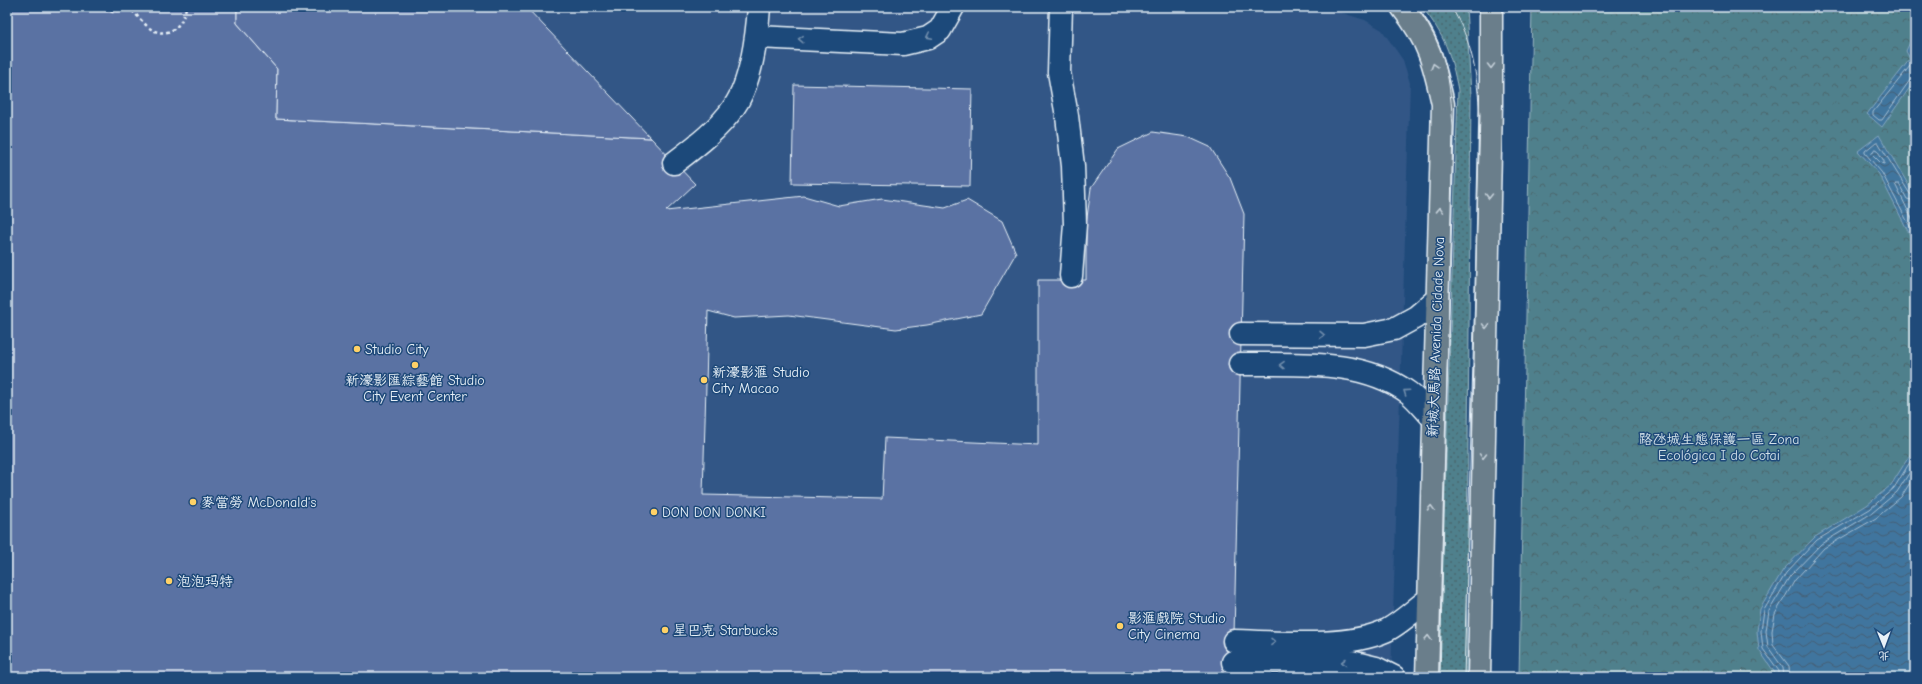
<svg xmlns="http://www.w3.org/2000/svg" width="1922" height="684" viewBox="0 0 1922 684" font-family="'Comic Neue','LXGW WenKai TC',sans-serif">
  <defs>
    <pattern id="grass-dots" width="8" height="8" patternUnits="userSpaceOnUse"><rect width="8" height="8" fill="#4f808c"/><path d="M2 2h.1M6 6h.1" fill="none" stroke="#4b676e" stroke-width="1.8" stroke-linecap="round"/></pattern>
    <pattern id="park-crowns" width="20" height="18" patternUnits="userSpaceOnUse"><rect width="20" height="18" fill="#4f808c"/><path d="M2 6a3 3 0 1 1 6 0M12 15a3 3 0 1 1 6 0" fill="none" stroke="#4b676e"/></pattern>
    <pattern id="water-waves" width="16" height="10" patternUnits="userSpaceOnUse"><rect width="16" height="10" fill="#41759e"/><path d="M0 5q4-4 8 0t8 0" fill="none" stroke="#445e74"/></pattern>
  </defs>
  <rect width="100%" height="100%" fill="#1f4a7a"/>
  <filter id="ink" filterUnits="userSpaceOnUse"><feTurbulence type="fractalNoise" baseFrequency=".025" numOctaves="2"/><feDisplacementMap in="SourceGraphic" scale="8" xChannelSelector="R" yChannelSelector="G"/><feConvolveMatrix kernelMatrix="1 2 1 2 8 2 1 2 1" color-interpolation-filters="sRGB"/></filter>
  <g filter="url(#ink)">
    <path fill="#315686" d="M7 7H1270L1336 11 1365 20 1382 30 1403 60 1410 83 1391 677H7Z"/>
    <path fill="url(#grass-dots)" stroke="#9cb8c2" d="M1422 7H1466L1471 95 1466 677H1439L1458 90C1451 54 1445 36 1422 7Z"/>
    <path fill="url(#park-crowns)" stroke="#9cb8c2" d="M1532 7H1915V677H1519Z"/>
    <g fill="url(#water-waves)" stroke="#84a7c2">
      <path d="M1915 31V80L1882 127 1867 114 1910 59 1906 51Z"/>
      <path d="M1879 135 1915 196V245L1879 174 1858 151Z"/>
      <path d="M1915 447V677H1775V673L1759 650 1757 631 1760 609 1783 570 1815 537 1867 505 1891 485Z"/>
    </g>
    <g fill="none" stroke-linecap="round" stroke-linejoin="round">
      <g stroke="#a5bfd4" stroke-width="1">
        <path d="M1915 41 1911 51 1914 58V61L1873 112V115L1879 120H1882L1910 80 1915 78"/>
        <path d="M1875 149 1877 150 1884 161V164L1881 163 1872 154Z"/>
        <path d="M1915 196 1910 194 1878 142H1876L1865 151V153L1882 173 1915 236"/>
        <path d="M1915 201 1907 199 1899 184H1895L1915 225"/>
        <path d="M1779 677V671L1763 649 1761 631 1764 610 1786 573 1817 540 1870 509 1894 488 1915 454"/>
        <path d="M1784 677 1783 668 1768 647 1766 631 1769 611 1790 576 1821 544 1872 513 1897 492 1915 464"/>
        <path d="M1790 677 1789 666 1773 645 1772 631 1775 614 1795 580 1824 548 1876 518 1901 497 1915 475"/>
      </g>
    </g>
    <g fill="#5a72a3" stroke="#e8f1f8">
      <path d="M7 7H237V23L277 69 276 119 651 138 695 184 666 211 804 196 839 206 882 199 945 208 967 200 1002 221 1016 253 981 314 927 325 896 329 789 315 734 318 708 311 703 495 882 499 885 438 1038 445V280H1086V225L1091 188 1118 149 1153 132 1188 137 1210 147 1230 178 1244 214 1233 677H7Z"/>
      <path d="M237 7H526L651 138 276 119 277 69 237 23Z"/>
      <path d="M794 85 972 89 970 186 792 183Z"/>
    </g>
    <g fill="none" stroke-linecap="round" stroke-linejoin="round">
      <g stroke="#e8f1f8" stroke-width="25">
        <g id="minor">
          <path d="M1061 7 1059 72 1067 116 1073 166 1075 224 1071 276"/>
          <path d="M757 37 903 44 928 38 940 30 953 7"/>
          <path d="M674 163C695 147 719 129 734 107 751 83 757 36 759 7"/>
          <path d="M1241 334 1364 335 1394 329 1416 317 1437 299"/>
          <path d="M1240 364C1296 365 1361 358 1409 393 1418 400 1426 411 1434 419"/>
          <path d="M1234 641C1278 642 1344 649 1385 631 1399 625 1416 608 1429 599"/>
          <path d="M1233 662H1351L1376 668 1394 677"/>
        </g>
      </g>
      <g stroke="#e8f1f8" stroke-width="25">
        <g id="major">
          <path d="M1402 7C1429 41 1434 63 1443 104L1427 677"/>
          <path d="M1479 677 1491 104V7"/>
        </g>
      </g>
      <g stroke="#e8f1f8" stroke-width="2.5" stroke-dasharray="3 3" stroke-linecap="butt">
        <path d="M93 7 113 12 128 7C136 13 143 24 151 29 169 40 184 24 186 7"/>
        <path d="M7 8 8 7"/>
      </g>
      <use href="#minor" stroke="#1f4a7a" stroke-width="22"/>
      <use href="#major" stroke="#6b7e8b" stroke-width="22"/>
      <g stroke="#e8f1f8" stroke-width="1">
        <path d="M1417 7C1447 43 1450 83 1453 127L1440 677"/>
        <path d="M1451 7C1473 41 1477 76 1480 115L1464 677"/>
      </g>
    </g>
    <defs><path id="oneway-chevron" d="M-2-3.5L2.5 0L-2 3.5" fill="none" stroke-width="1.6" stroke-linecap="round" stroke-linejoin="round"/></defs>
    <g stroke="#6f8dac">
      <use href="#oneway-chevron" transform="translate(929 36) rotate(154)"/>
      <use href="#oneway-chevron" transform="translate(801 39) rotate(-177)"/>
      <use href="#oneway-chevron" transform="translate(1322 335) rotate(1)"/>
      <use href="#oneway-chevron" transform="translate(1282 365) rotate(-179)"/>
      <use href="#oneway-chevron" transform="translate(1406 392) rotate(-146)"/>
      <use href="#oneway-chevron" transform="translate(1273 642) rotate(1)"/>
      <use href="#oneway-chevron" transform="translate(1344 662) rotate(-180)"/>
    </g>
    <g stroke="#c2ced7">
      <use href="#oneway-chevron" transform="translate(1434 66) rotate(-106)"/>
      <use href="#oneway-chevron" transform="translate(1491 66) rotate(90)"/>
      <use href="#oneway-chevron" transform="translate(1489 196) rotate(91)"/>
      <use href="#oneway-chevron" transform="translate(1440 210) rotate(-88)"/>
      <use href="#oneway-chevron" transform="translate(1486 326) rotate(91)"/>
      <use href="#oneway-chevron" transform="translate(1483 456) rotate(91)"/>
      <use href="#oneway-chevron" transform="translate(1431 508) rotate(-88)"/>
      <use href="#oneway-chevron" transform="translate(1428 638) rotate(-88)"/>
    </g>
  </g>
  <g fill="#ffd166" stroke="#1f4a7a" stroke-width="1.5">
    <circle cx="357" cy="349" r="4"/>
    <circle cx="415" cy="365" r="4"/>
    <circle cx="704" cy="380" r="4"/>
    <circle cx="193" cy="502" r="4"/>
    <circle cx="654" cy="512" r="4"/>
    <circle cx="169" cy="581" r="4"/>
    <circle cx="1120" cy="626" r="4"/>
    <circle cx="665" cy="630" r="4"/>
  </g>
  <g text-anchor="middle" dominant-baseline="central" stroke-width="3" stroke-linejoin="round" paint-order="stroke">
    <g font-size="14" fill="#e8f1f8" stroke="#1f4a7a">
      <text transform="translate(1436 337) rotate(-88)">新城大馬路 Avenida Cidade Nova</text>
    </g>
    <g font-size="14" fill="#e8f1f8" stroke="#1f4a7a" text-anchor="start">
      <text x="365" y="349">Studio City</text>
      <text x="712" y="372">新濠影滙 Studio<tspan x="712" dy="16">City Macao</tspan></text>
      <text x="415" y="380" text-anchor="middle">新濠影匯綜藝館 Studio<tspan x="415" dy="16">City Event Center</tspan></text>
      <text x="201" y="502">麥當勞 McDonald's</text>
      <text x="662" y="512">DON DON DONKI</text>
      <text x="177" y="581">泡泡玛特</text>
      <text x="1128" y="618">影滙戲院 Studio<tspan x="1128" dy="16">City Cinema</tspan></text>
      <text x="673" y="630">星巴克 Starbucks</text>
    </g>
    <g font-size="14" fill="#d1e0e8" stroke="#1f4a7a">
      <text x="1719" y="439">路氹城生態保護一區 Zona<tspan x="1719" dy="16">Ecológica I do Cotai</tspan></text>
    </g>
  </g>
  <rect width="1922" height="684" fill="none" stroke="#1f4a7a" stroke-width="24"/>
  <rect x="12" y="12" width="1898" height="660" fill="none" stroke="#e8f1f8" stroke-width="1.5" filter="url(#ink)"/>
  <g transform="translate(1884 646) rotate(179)" stroke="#1f4a7a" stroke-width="3" paint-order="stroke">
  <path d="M0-3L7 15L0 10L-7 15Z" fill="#e8f1f8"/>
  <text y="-6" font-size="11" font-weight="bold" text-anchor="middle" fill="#e8f1f8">北</text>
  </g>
</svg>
